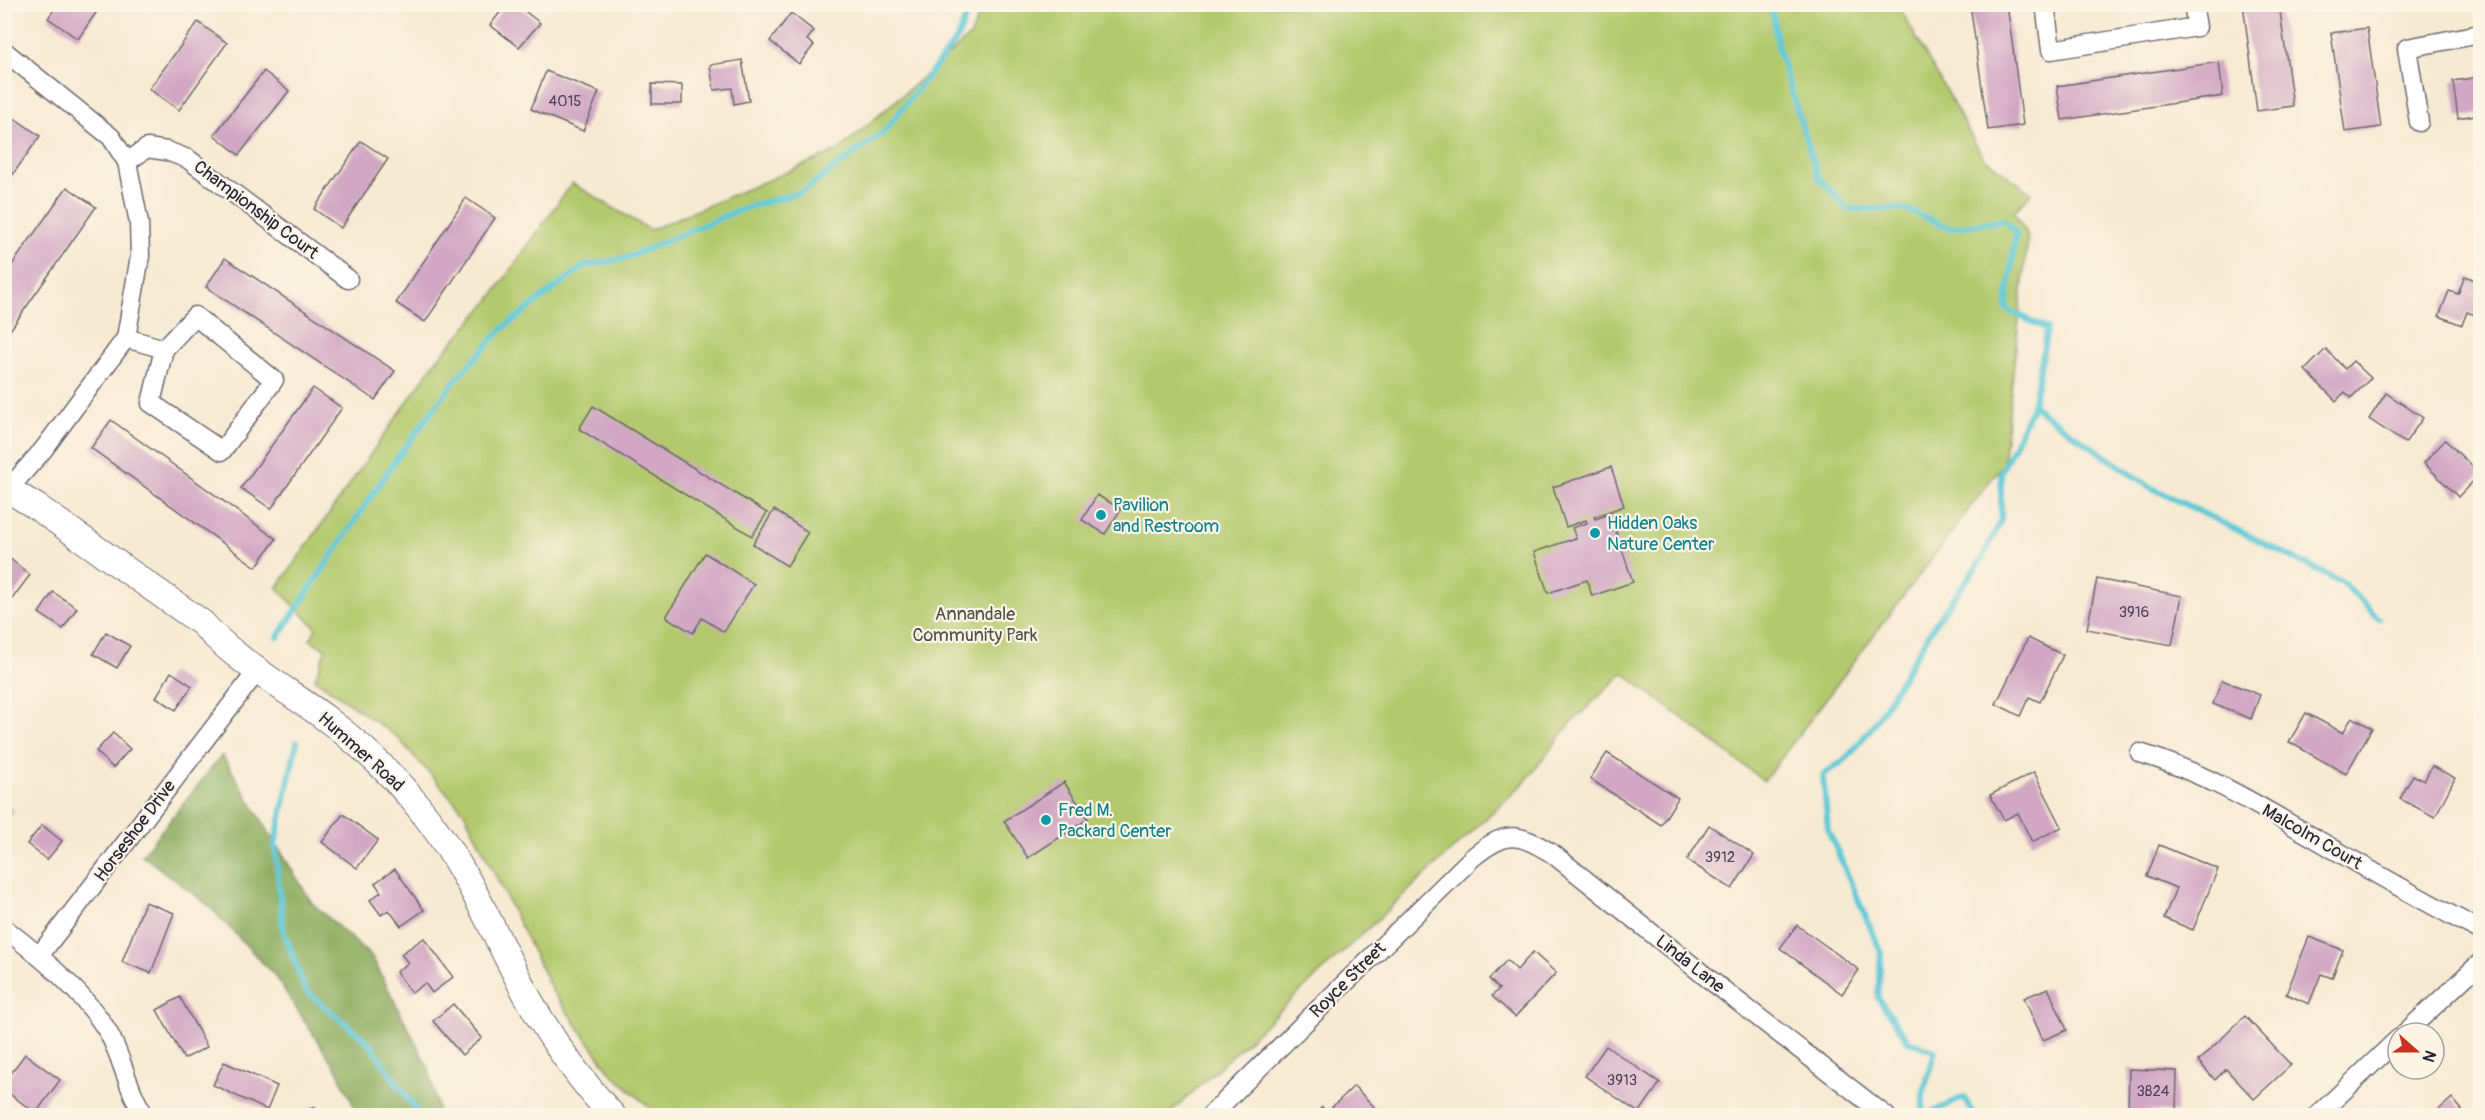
<svg xmlns="http://www.w3.org/2000/svg" width="2485" height="1120" viewBox="0 0 2485 1120" font-family="Pangolin,sans-serif">
  <rect width="100%" height="100%" fill="#fcf5e5"/>
  <filter id="ink" filterUnits="userSpaceOnUse"><feTurbulence type="fractalNoise" baseFrequency=".0167" numOctaves="2"/><feDisplacementMap in="SourceGraphic" scale="12" xChannelSelector="R" yChannelSelector="G"/><feConvolveMatrix kernelMatrix="1 2 1 2 8 2 1 2 1" color-interpolation-filters="sRGB"/></filter>
  <filter id="wash" filterUnits="userSpaceOnUse"><feTurbulence type="fractalNoise" baseFrequency=".008" numOctaves="4" result="noise"/><feDisplacementMap in="SourceGraphic" scale="24" xChannelSelector="R" yChannelSelector="G"/><feGaussianBlur stdDeviation="1.35" result="paint"/><feColorMatrix in="noise" values="0 0 0 0 0 0 0 0 0 0 0 0 0 0 0 0 0 1.4 0 .05"/><feComposite in="paint" operator="in"/></filter>
  <g filter="url(#wash)">
    <rect width="100%" height="100%" fill="#f7ead3"/>
    <path fill="#b4c96d" stroke="#6b7654" stroke-width="1.5" d="M983 5H1898L1983 157 2031 193 2014 212 2028 236 2003 464 1764 781 1623 673 1570 724 1525 782 1168 1115H658L611 1073 553 992 464 812 397 737 315 679 326 649 310 640 316 628 277 588 435 362 488 302 572 183 650 230 839 150 971 35Z"/>
    <path fill="#8fad60" stroke="#58684e" stroke-width="1.5" d="M222 755 312 903 372 957 429 1069 439 1115H358L337 1070 275 976 208 905 142 855Z"/>
    <g fill="none" stroke-linecap="round" stroke-linejoin="round">
      <g stroke="#5ec9d7" stroke-width="6">
        <path d="M1671 4 1675 10 1706 4"/>
        <path d="M1771 4 1779 52 1818 177 1848 209H1905L1950 228 2004 220 2016 232 2006 309 2047 329 2033 406 2148 486 2342 582 2379 619"/>
        <path d="M278 637 394 462 458 377 502 329 584 266 626 258 744 208 802 192 884 132 957 39 971 4"/>
        <path d="M297 742 275 844 283 929 305 990 369 1043 420 1116"/>
        <path d="M1923 1116V1094L1935 1051 1908 1041 1878 998 1881 952 1828 830 1823 775 1847 758 1873 726 1936 622 1982 559 2001 520V472L2033 406"/>
        <path d="M1924 1116 1964 1097 1974 1116"/>
      </g>
    </g>
    <g id="blocks">
      <g fill="#d1a7c3">
        <path d="M58 4H102L78 39 48 18Z"/>
        <path d="M1970 4H2007L2023 125 1988 130Z"/>
        <path d="M2243 4H2279L2293 106 2257 111Z"/>
        <path d="M506 5H517L540 23 519 47 490 25Z"/>
        <path d="M791 13 814 31 807 40 814 45 799 64 770 41Z"/>
        <path d="M198 22 227 43 179 110 149 89Z"/>
        <path d="M2367 28 2381 127 2345 132 2331 33Z"/>
        <path d="M742 60 749 101 734 104 732 88 714 90 710 65Z"/>
        <path d="M2219 62 2223 96 2062 120 2057 86Z"/>
        <path d="M264 71 289 91 239 155 214 135Z"/>
        <path d="M546 71 599 92 583 131 531 109Z"/>
        <path d="M2480 77V114L2458 118 2453 81Z"/>
        <path d="M652 84 682 85V104H652Z"/>
        <path d="M4 111 40 136 4 187Z"/>
        <path d="M361 141 388 159 341 228 314 209Z"/>
        <path d="M67 187 96 207 4 339V276Z"/>
        <path d="M466 198 495 218 425 322 396 303Z"/>
        <path d="M225 258 395 371 375 400 206 287Z"/>
        <path d="M2465 276 2480 282V317L2467 312 2462 325 2439 316 2449 291 2458 294Z"/>
        <path d="M2326 349 2345 369 2353 361 2371 378 2351 398 2345 392 2336 401 2305 370Z"/>
        <path d="M313 388 342 408 271 509 241 488Z"/>
        <path d="M2386 393 2423 418 2405 443 2369 419Z"/>
        <path d="M593 406 767 513 752 536 579 429Z"/>
        <path d="M111 420 276 539 256 567 91 448Z"/>
        <path d="M2445 440 2480 474 2458 497 2424 463Z"/>
        <path d="M1611 467 1624 506 1594 517 1595 519 1610 514 1633 582 1592 596 1587 580 1548 593 1534 552 1576 538 1572 528 1587 523 1586 520 1566 527 1553 487Z"/>
        <path d="M1097 495 1121 509 1105 534 1082 520Z"/>
        <path d="M774 510 808 532 787 566 753 544Z"/>
        <path d="M705 553 754 584 724 632 702 618 693 633 666 617Z"/>
        <path d="M9 558 30 575 9 603 4 600V563Z"/>
        <path d="M2097 579 2182 596 2172 645 2087 629Z"/>
        <path d="M53 592 77 608 63 629 39 613Z"/>
        <path d="M106 632 130 646 117 668 93 654Z"/>
        <path d="M2028 638 2063 655 2040 702 2029 697 2020 716 1996 704Z"/>
        <path d="M171 672 192 686 176 710 156 697Z"/>
        <path d="M2222 680 2260 695 2251 719 2213 704Z"/>
        <path d="M2306 713 2343 733 2352 717 2372 728 2346 774 2289 742Z"/>
        <path d="M113 733 130 749 113 768 96 751Z"/>
        <path d="M1607 753 1678 798 1661 825 1590 779Z"/>
        <path d="M2432 766 2455 778 2435 817 2400 799 2413 775 2424 781Z"/>
        <path d="M2034 772 2062 827 2032 842 2018 813 2004 820 1990 795Z"/>
        <path d="M1064 782 1088 819 1028 858 1004 821Z"/>
        <path d="M4 805 13 811 4 822Z"/>
        <path d="M343 814 378 840 357 868 322 842Z"/>
        <path d="M42 825 62 841 47 860 27 844Z"/>
        <path d="M1709 825 1754 855 1732 889 1687 860Z"/>
        <path d="M2159 845 2218 869 2193 930 2164 918 2176 888 2147 876Z"/>
        <path d="M395 869 424 910 401 926 389 910 381 915 370 900 381 892 375 883Z"/>
        <path d="M145 902 174 913 151 973 122 962Z"/>
        <path d="M1797 925 1859 970 1842 994 1780 948Z"/>
        <path d="M2309 937 2343 950 2332 978 2321 974 2309 1004 2286 994Z"/>
        <path d="M424 938 453 977 432 993 425 983 412 993 396 972 408 963 401 954Z"/>
        <path d="M1533 952 1556 973 1515 1017 1492 996 1499 989 1489 979 1507 960 1517 970Z"/>
        <path d="M2048 988 2067 1030 2043 1040 2024 998Z"/>
        <path d="M180 997 207 1047 184 1059 157 1010Z"/>
        <path d="M453 1004 482 1038 462 1055 433 1021Z"/>
        <path d="M2245 1016 2291 1065 2254 1099 2226 1069 2215 1080 2198 1061Z"/>
        <path d="M1606 1046 1660 1083 1639 1113 1585 1076Z"/>
        <path d="M25 1054 60 1080 36 1113 4 1090V1083Z"/>
        <path d="M224 1062 277 1086 267 1110 213 1085Z"/>
        <path d="M2129 1069 2177 1071 2176 1112 2128 1111Z"/>
        <path d="M1354 1086 1383 1116H1314L1322 1107 1327 1112Z"/>
        <path d="M2452 1098 2467 1116H2432Z"/>
        <path d="M315 1107 318 1116H294V1115Z"/>
      </g>
    </g>
  </g>
  <g filter="url(#ink)">
    <use href="#blocks" fill-opacity="0" stroke="#6d6870" stroke-width="1.5"/>
    <g fill="none" stroke-linecap="round" stroke-linejoin="round">
      <g stroke="#6d6870" stroke-width="21">
        <g id="minor">
          <path d="M2045 4 2051 50 2197 27 2193 4"/>
          <path d="M4 51 111 137 127 162 139 223 140 256 126 338 43 450 4 494"/>
          <path d="M2419 122 2407 48 2480 34"/>
          <path d="M127 162 147 148 167 151 188 159 348 279"/>
          <path d="M126 338 164 349 195 316 274 380 222 451 151 403 164 349"/>
          <path d="M2140 753C2200 771 2251 801 2304 832 2363 866 2420 900 2480 930"/>
          <path d="M4 928C38 954 86 995 108 1032 123 1058 127 1090 145 1116"/>
          <path d="M39 956 258 670"/>
          <path d="M2405 1033 2480 963"/>
          <path d="M1210 1116 1472 858C1506 830 1517 832 1553 854L1709 979 1886 1116"/>
          <path d="M2317 1116 2398 1039"/>
        </g>
      </g>
      <g stroke="#6d6870" stroke-width="28">
        <path id="secondary" d="M4 487 37 507 202 623C236 661 283 687 324 717 363 746 399 780 428 819 469 873 494 934 526 994 550 1038 579 1079 613 1116"/>
      </g>
      <use href="#minor" stroke="#fff" stroke-width="18"/>
      <use href="#secondary" stroke="#fff" stroke-width="26"/>
    </g>
  </g>
  <g fill="#0f9aa8" stroke="#fcf5e5" stroke-width="2">
    <circle cx="1101" cy="515" r="6"/>
    <circle cx="1595" cy="533" r="6"/>
    <circle cx="1046" cy="820" r="6"/>
  </g>
  <g text-anchor="middle" dominant-baseline="central" stroke-width="4.5" stroke-linejoin="round" paint-order="stroke">
    <g font-size="15" fill="#4e435d">
      <text x="565" y="101">4015</text>
      <text x="2134" y="612">3916</text>
      <text x="1720" y="857">3912</text>
      <text x="1622" y="1080">3913</text>
      <text x="2153" y="1091">3824</text>
    </g>
    <g font-size="18" fill="#22223b" stroke="#fcf5e5">
      <text transform="translate(256 210) rotate(37)">Championship Court</text>
      <text transform="translate(361 752) rotate(42)">Hummer Road</text>
      <text transform="translate(135 831) rotate(-53)">Horseshoe Drive</text>
      <text transform="translate(2312 837) rotate(30)">Malcolm Court</text>
      <text transform="translate(1690 964) rotate(38)">Linda Lane</text>
      <text transform="translate(1348 980) rotate(-45)">Royce Street</text>
    </g>
    <g font-size="18" fill="#0d838f" stroke="#fcf5e5" text-anchor="start">
      <text x="1113" y="505">Pavilion<tspan x="1113" dy="21">and Restroom</tspan></text>
      <text x="1607" y="523">Hidden Oaks<tspan x="1607" dy="21">Nature Center</tspan></text>
      <text x="1058" y="810">Fred M.<tspan x="1058" dy="21">Packard Center</tspan></text>
    </g>
    <g font-size="18" fill="#4e544a" stroke="#fcf5e5">
      <text x="975" y="614">Annandale<tspan x="975" dy="21">Community Park</tspan></text>
    </g>
  </g>
  <rect width="2485" height="1120" fill="none" stroke="#fcf5e5" stroke-width="24"/>
  <g transform="translate(2416 1051) rotate(111)"><circle r="28" fill="#fcf5e5" stroke="#a5a1a1" stroke-width="1.5"/>
  <path d="M0-4.5L10 22L0 15L-10 22Z" fill="#c8321e"/>
  <text y="-9" font-size="16" font-weight="bold" text-anchor="middle" fill="#22223b">N</text>
  </g>
</svg>
